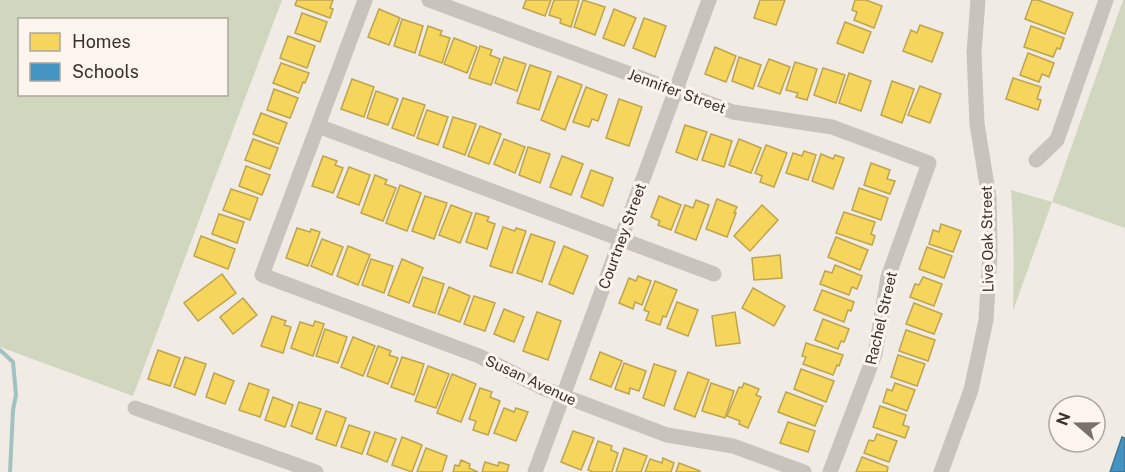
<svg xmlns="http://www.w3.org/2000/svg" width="1125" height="472" viewBox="0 0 1125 472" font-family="'Public Sans',sans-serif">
  <rect width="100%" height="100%" fill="#f0ebe5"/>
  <g fill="#d1d6bf" fill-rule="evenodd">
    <path d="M0 0H282L133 396 0 347ZM20 20H226V94H20Z"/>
    <path d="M1123 0H1125V228L1052 202 1013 311C1014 270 1014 231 1011 190L1052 202Z"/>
  </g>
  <g fill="#f6d55c" stroke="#bea44d" stroke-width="1.5">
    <path d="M297 0H333L330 8 333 9 330 18 295 5Z"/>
    <path d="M526 0H551L545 16 523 8Z"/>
    <path d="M554 0H579L571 27 560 23 561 19 549 15Z"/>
    <path d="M583 0 605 7 595 35 574 27Z"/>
    <path d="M760 0H785L776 25 754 18Z"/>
    <path d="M855 0H866L882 6 874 28 854 20 857 12 852 10Z"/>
    <path d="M1032 0H1038L1073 13 1065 34 1025 19Z"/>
    <path d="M379 9 400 18 389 45 368 37Z"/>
    <path d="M614 9 636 18 624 46 603 38Z"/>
    <path d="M302 13 327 22 320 42 295 33Z"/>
    <path d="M644 18 666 26 655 57 633 48Z"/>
    <path d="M402 19 423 26 415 53 394 46Z"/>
    <path d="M845 22 871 32 863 53 837 43Z"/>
    <path d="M920 25 943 33 932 62 903 51 911 30 917 33Z"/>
    <path d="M428 26 442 31 440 35 450 38 442 63 419 55Z"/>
    <path d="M1031 26 1064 38 1060 49 1057 48 1053 57 1024 47Z"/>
    <path d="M288 36 315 46 307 68 280 58Z"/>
    <path d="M454 38 477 47 467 73 444 64Z"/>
    <path d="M480 46 492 50 490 55 500 59 491 85 469 78Z"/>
    <path d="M715 47 736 56 726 82 705 74Z"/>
    <path d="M1028 53 1054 63 1049 77 1042 74 1039 82 1020 75Z"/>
    <path d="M504 57 526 64 517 91 495 83Z"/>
    <path d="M739 57 761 65 753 89 732 81Z"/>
    <path d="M769 59 790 67 780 94 758 86Z"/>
    <path d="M795 62 817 69 807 100 796 97 798 93 786 90Z"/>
    <path d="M281 63 309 73 305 83 303 82 299 93 273 83Z"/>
    <path d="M530 65 551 72 539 110 517 103Z"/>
    <path d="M823 68 845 75 836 103 814 95Z"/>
    <path d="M849 73 871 81 861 111 839 103Z"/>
    <path d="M558 76 582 85 565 130 541 120Z"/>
    <path d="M1013 78 1041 87 1037 99 1041 100 1038 110 1006 99Z"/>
    <path d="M352 79 374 87 364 117 341 109Z"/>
    <path d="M892 81 914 89 902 123 881 115Z"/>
    <path d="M920 86 941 94 930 123 908 115Z"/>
    <path d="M586 87 607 95 598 121 592 119 589 127 573 122Z"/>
    <path d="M274 89 298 98 290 118 267 110Z"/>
    <path d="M376 91 398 99 388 125 367 118Z"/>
    <path d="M403 98 425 105 414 136 392 128Z"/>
    <path d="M619 99 642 107 629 146 606 138Z"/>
    <path d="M427 110 448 117 438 145 417 138Z"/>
    <path d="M261 113 287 123 279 144 253 134Z"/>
    <path d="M453 117 476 124 465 155 443 147Z"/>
    <path d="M685 125 707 132 697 160 676 152Z"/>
    <path d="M480 126 501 134 489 164 468 156Z"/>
    <path d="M711 134 732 141 724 167 702 160Z"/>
    <path d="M253 139 278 148 270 169 245 160Z"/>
    <path d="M504 139 525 147 515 173 494 164Z"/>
    <path d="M739 139 761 148 751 173 729 165Z"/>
    <path d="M766 145 787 153 774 187 760 182 762 176 755 173Z"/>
    <path d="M528 147 550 154 540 183 519 175Z"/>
    <path d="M804 151 816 155 808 180 786 173 793 153 802 156Z"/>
    <path d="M821 154 833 159 835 155 844 158 833 189 812 181Z"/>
    <path d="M323 156 337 161 335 165 343 168 333 193 312 186Z"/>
    <path d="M562 156 583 164 571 195 550 187Z"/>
    <path d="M871 163 890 170 887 179 895 181 890 194 864 185Z"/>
    <path d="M246 166 270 175 262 195 239 186Z"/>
    <path d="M349 167 370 175 359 205 337 197Z"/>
    <path d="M591 170 613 178 603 206 581 197Z"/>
    <path d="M375 175 387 180 385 184 396 188 383 221 361 213Z"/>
    <path d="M400 185 421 193 407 231 386 223Z"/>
    <path d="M859 188 888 198 881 220 852 210Z"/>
    <path d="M231 189 258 198 250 220 223 210Z"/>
    <path d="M425 196 447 203 434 239 412 231Z"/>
    <path d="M659 196 681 205 671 230 658 225 660 221 651 217Z"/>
    <path d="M717 199 737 207 734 213H736L727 237 706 229Z"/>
    <path d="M696 200 709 205 696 240 675 232 685 205 693 208Z"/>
    <path d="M451 205 472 213 460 243 439 235Z"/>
    <path d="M762 205 778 220 750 251 734 236Z"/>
    <path d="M844 212 875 222 871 234 875 236 872 245 836 233Z"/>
    <path d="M476 213 489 217 487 221 495 224 487 249 466 242Z"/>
    <path d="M219 214 244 222 237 243 212 234Z"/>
    <path d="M941 224 961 231 953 252 929 244 933 230 939 232Z"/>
    <path d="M503 227 515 231 516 228 526 231 512 273 490 266Z"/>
    <path d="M297 228 310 232 311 229 320 232 308 266 286 258Z"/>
    <path d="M531 234 555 242 542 282 517 273Z"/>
    <path d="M201 236 235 249 228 269 194 256Z"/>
    <path d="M836 237 868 250 860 270 828 257Z"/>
    <path d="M322 239 343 247 332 275 311 266Z"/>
    <path d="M348 246 370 255 358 285 337 276Z"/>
    <path d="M564 246 588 256 573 294 549 284Z"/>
    <path d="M927 247 952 256 944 278 919 269Z"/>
    <path d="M780 255 782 278 754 280 752 258Z"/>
    <path d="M371 259 393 266 384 293 362 285Z"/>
    <path d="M402 259 423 268 409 303 388 295Z"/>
    <path d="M835 265 862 276 857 289 852 287 849 295 820 284 825 271 832 273Z"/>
    <path d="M222 274 236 293 198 321 184 303Z"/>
    <path d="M638 276 651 281 642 305 635 302 633 309 619 303 629 278 636 281Z"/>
    <path d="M423 277 444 284 435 313 413 306Z"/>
    <path d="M923 277 942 284 934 306 910 297 915 284 919 285Z"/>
    <path d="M655 281 677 290 666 317 663 316 660 325 646 320 649 312 644 310Z"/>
    <path d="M449 287 470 296 460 322 438 314Z"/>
    <path d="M753 288 785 306 774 326 742 308Z"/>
    <path d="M822 290 854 302 851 311 848 310 844 322 814 310Z"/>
    <path d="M474 296 495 303 485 331 464 324Z"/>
    <path d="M243 298 257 315 233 334 220 317Z"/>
    <path d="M677 302 698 310 688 336 667 328Z"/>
    <path d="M914 303 942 314 934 334 906 324Z"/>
    <path d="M504 309 524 317 514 342 494 334Z"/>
    <path d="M537 312 561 321 548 360 523 351Z"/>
    <path d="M735 312 740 343 716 346 712 316Z"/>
    <path d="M272 316 286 321 284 325 291 327 283 353 261 346Z"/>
    <path d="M823 319 849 329 844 342 841 341 838 349 815 340Z"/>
    <path d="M315 321 324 324 313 356 291 348 300 322 313 326Z"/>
    <path d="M325 329 347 337 338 363 316 356Z"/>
    <path d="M906 330 935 340 928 361 899 351Z"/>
    <path d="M353 337 375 346 363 376 341 367Z"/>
    <path d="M806 343 843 355 839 366 837 365 833 375 803 364 806 357 802 356Z"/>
    <path d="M378 346 391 351 389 355 398 358 388 384 367 376Z"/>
    <path d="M158 350 180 358 170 386 148 379Z"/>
    <path d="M600 352 622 361 611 387 590 379Z"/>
    <path d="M898 355 925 364 917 386 891 377Z"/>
    <path d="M185 357 206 364 195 395 174 387Z"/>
    <path d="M402 357 424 364 414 395 391 387Z"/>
    <path d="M624 363 646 371 639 391 630 388 629 394 615 389Z"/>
    <path d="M654 364 676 371 664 406 643 398Z"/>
    <path d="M428 366 449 374 436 408 415 401Z"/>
    <path d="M801 369 834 381 826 402 794 389Z"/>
    <path d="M688 372 709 380 695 417 674 409Z"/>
    <path d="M214 373 234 381 225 404 206 397Z"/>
    <path d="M452 374 476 384 461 422 437 413Z"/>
    <path d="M249 383 269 390 260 417 239 410Z"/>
    <path d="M711 383 734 391 725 418 702 411Z"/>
    <path d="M744 383 759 389 756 395 761 397 748 428 739 424 740 421 727 416 739 387 742 388Z"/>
    <path d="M895 383 915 390 907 411 883 402 887 389 892 391Z"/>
    <path d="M480 388 492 392 490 397 500 401 488 435 473 430 476 421 469 419Z"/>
    <path d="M786 392 823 406 815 426 778 412Z"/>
    <path d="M273 397 293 405 285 427 265 420Z"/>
    <path d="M299 402 321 409 312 434 291 426Z"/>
    <path d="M880 406 906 415 903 425 909 427 905 438 873 427Z"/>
    <path d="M504 408 514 412 516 408 528 412 516 441 494 433Z"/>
    <path d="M326 411 346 418 336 446 316 439Z"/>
    <path d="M788 422 815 431 808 452 780 443Z"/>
    <path d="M349 425 370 432 362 454 341 447Z"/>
    <path d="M573 431 594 438 581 470 561 462Z"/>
    <path d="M375 432 396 439 387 462 367 454Z"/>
    <path d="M877 434 897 441 889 462 864 453 869 440 874 441Z"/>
    <path d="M402 437 422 445 412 472 392 465Z"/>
    <path d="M598 441 612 446 611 450 618 453 612 472H593L588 470Z"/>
    <path d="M426 448 447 456 442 472H417Z"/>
    <path d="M624 448 647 456 641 472H616Z"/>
    <path d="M862 457 888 467 887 472H856Z"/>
    <path d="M663 458 674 463 671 472H645L650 459 662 463Z"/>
    <path d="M461 460 470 464 469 468 478 472H453L455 465 459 466Z"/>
    <path d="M485 462 498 466 499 462 509 465 507 472H482Z"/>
    <path d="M679 463 700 471V472H676Z"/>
  </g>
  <path fill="#4393c3" stroke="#417595" stroke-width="1.5" d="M1122 437 1125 438V472H1110Z"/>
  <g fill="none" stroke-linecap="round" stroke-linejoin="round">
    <path stroke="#a1c2c1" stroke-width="4" d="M0 350 13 362 16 395 13 410 10 472"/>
    <g stroke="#c9c3be" stroke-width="15">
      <path d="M365 0 262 275 479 356 545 389 667 435 733 446 804 472"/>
      <path d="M429 0 733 112 832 127 929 163 888 277 875 354 830 472"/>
      <path d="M318 126 714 274"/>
      <path d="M1036 160 1057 140 1106 0"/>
      <path d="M135 408 316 472"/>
      <path d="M535 472 709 0"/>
      <path d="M941 472 971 390 986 320 990 254 989 198 977 124 974 53 978 0"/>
    </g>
  </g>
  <g text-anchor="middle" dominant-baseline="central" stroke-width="6" stroke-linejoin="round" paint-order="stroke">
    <g font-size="15" fill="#3b302b" stroke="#fbf5ee">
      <text transform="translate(677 91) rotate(20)">Jennifer Street</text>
      <text transform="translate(622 236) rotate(-70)">Courtney Street</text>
      <text transform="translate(987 239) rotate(-91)">Live Oak Street</text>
      <text transform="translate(881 318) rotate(-77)">Rachel Street</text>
      <text transform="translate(531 380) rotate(25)">Susan Avenue</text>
    </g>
  </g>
  <rect x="18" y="18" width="210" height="78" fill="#fbf5ee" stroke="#aea6a0" stroke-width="1.5"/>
  <rect x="30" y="33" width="30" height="18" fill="#f6d55c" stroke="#aea6a0" stroke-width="1.5"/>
  <text x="72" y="48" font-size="18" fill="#3b302b">Homes</text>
  <rect x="30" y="63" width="30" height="18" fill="#4393c3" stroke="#aea6a0" stroke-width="1.5"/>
  <text x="72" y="78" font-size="18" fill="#3b302b">Schools</text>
  <g transform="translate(1077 424) rotate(290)"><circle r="28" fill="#fbf5ee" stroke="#aea6a0" stroke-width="1.5"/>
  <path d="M0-4.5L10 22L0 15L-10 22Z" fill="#7a716c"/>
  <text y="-9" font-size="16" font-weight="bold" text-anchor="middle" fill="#3b302b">N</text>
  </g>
</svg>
